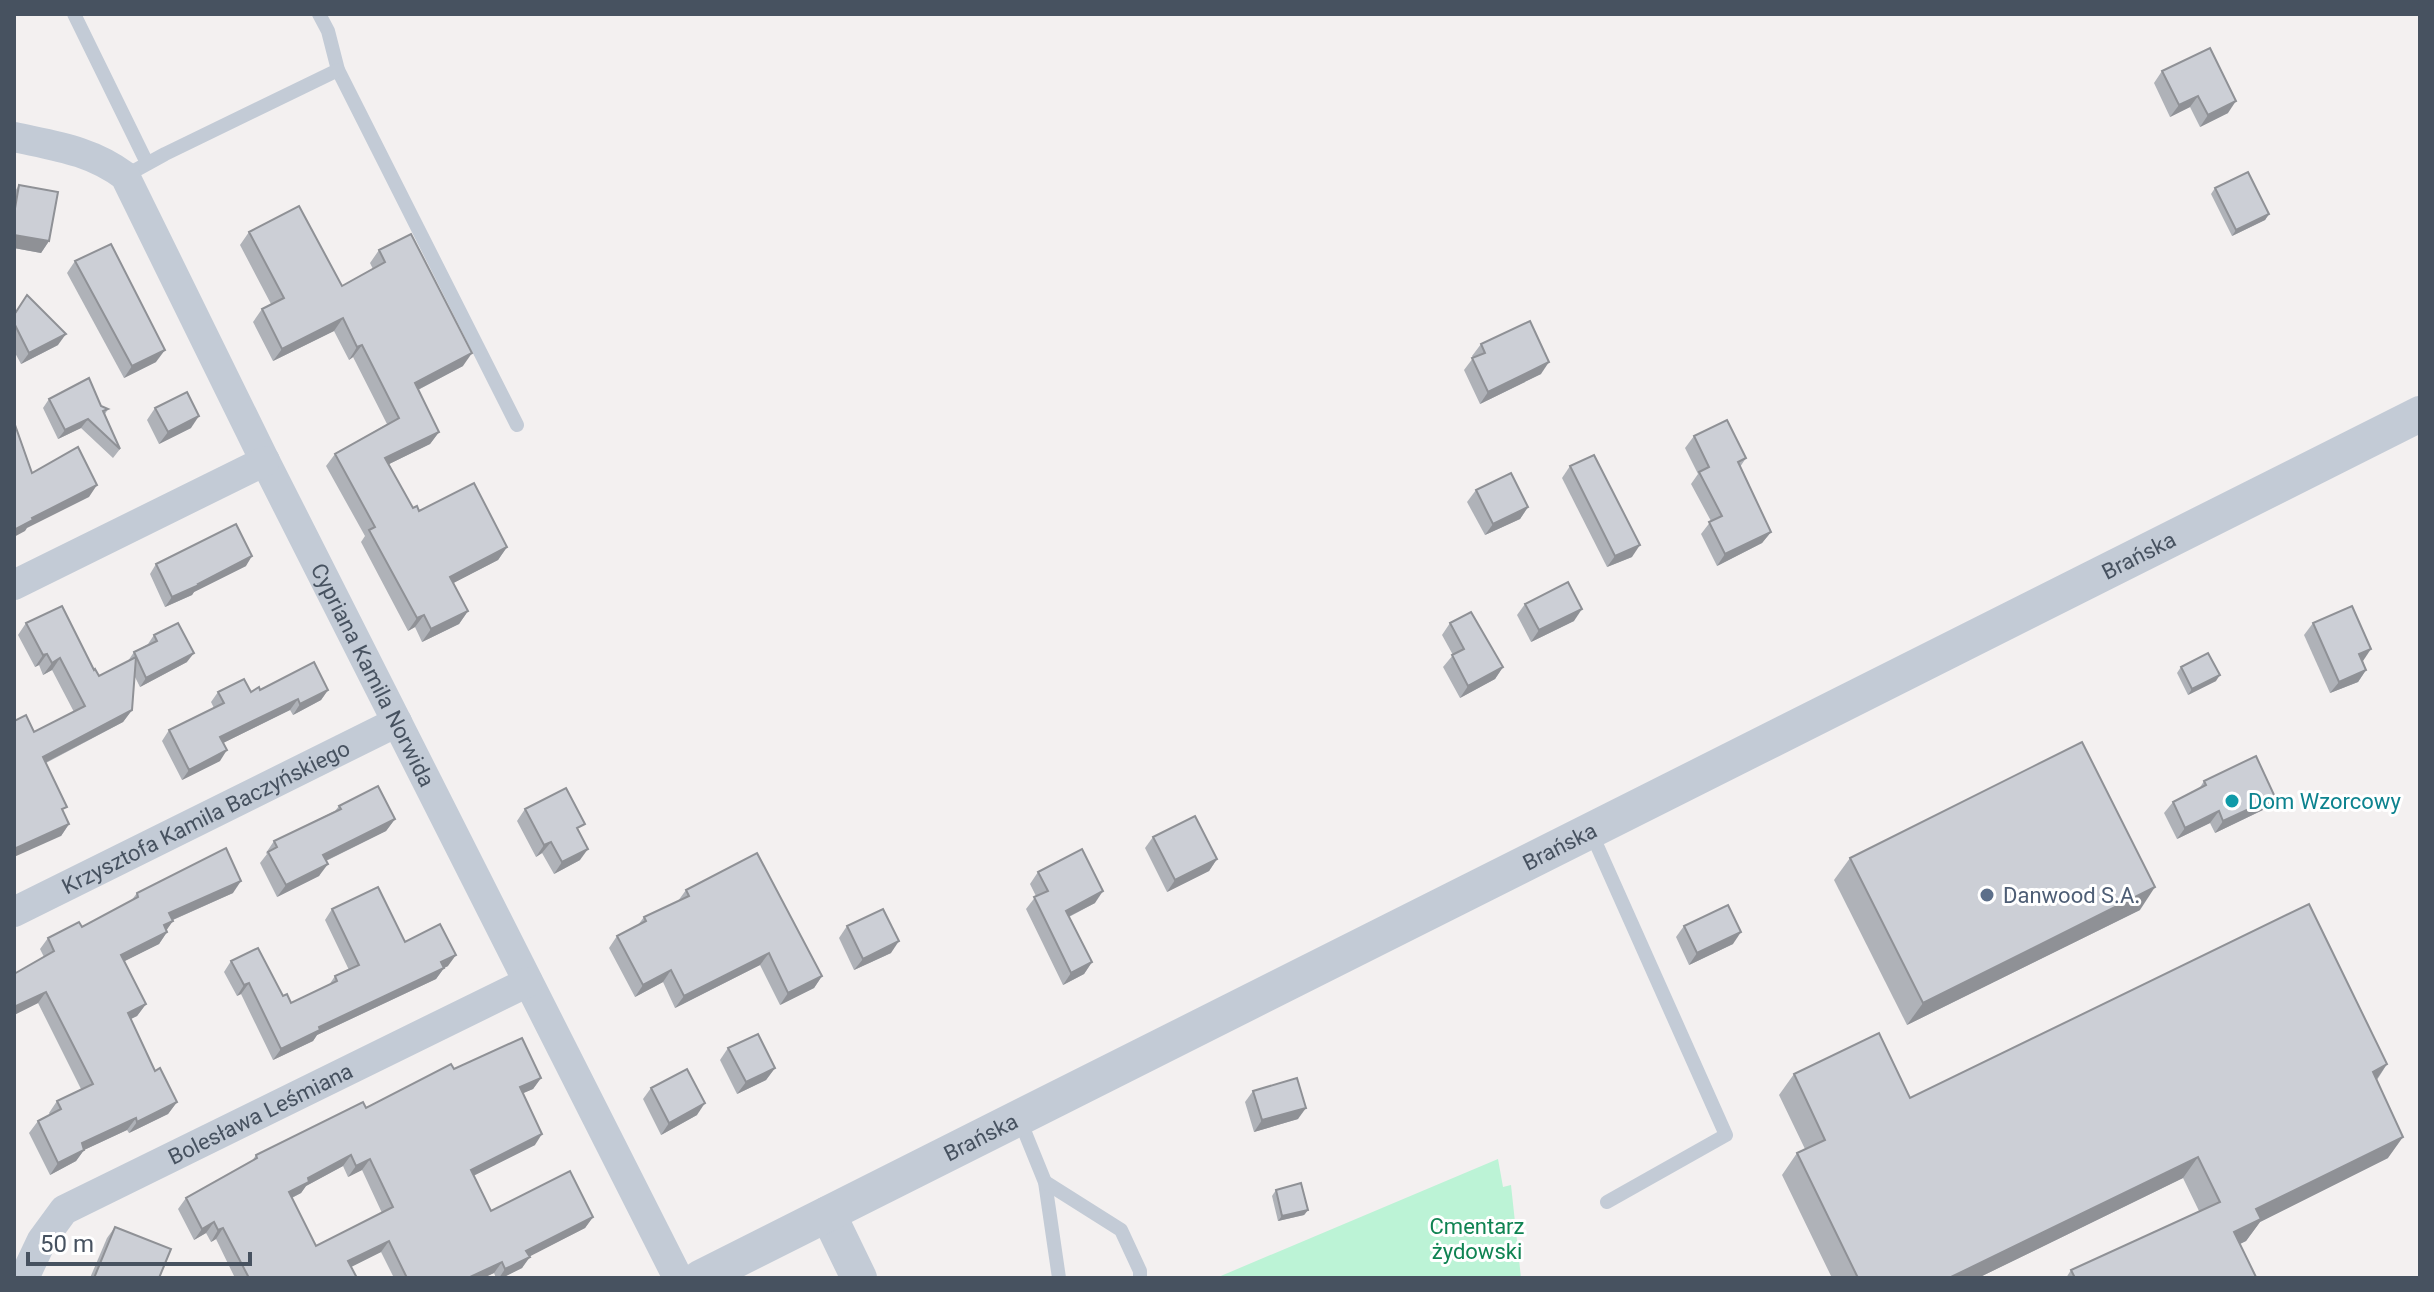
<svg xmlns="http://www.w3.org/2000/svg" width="2434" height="1292" viewBox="0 0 2434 1292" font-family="Roboto,sans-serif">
  <rect width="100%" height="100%" fill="#f3f0f0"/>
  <path fill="#bcf3d6" d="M1498 1159 1503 1187 1511 1185 1521 1278H1216Z"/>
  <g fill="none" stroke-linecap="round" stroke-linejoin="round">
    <g stroke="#c3cbd6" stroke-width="14">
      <path d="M74 14 147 163"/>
      <path d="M319 14 328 31 338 70 517 425"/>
      <path d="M125 176 165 154 338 70"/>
      <path d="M1590 830 1726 1135 1607 1202"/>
      <path d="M1019 1118 1045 1182 1059 1278"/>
      <path d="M1045 1182 1121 1230 1140 1271V1278"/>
    </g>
    <g stroke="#c3cbd6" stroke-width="30">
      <path id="s1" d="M14 137C55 146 90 150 125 176L265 461 678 1278"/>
      <path d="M14 585 265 461"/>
      <path id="s2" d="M14 912 397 722"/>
      <path id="s3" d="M24 1278 42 1240 64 1210 528 982"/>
    </g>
    <g stroke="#c3cbd6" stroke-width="36">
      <path d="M828 1214 859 1278"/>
      <path id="s4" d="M700 1278 2420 414"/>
    </g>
  </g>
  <g fill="#afb2b8" fill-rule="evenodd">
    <path d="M2162 71 2228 113 2200 127 2190 107 2170 117 2154 83Z"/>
    <path d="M19 185 49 241 41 253 14 248V193Z"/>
    <path d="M2215 188 2269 214 2265 220 2232 236 2211 194Z"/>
    <path d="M249 232 342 286 373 269 370 263 379 250 463 366 418 390 439 432 430 444 389 464 413 508 507 547 498 560 453 583 468 611 459 624 422 642 415 627 408 631 361 542 365 536 326 466 335 454 387 424 353 357 349 360 334 331 273 361 253 322 262 309 271 304 240 245Z"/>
    <path d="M75 261 156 362 124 378 67 273Z"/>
    <path d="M27 295 58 345 21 364 14 351V314Z"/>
    <path d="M1481 344 1541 374 1480 404 1464 370 1473 358 1472 356Z"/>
    <path d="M49 399 101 406 108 409 105 414 120 449 113 458 81 428 58 439 43 408Z"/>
    <path d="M155 408 191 428 159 444 147 420Z"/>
    <path d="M1694 436 1746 458 1740 467 1771 532 1762 543 1717 566 1701 534 1711 521 1691 484 1698 474 1685 448Z"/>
    <path d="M1570 466 1632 557 1607 567 1562 478Z"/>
    <path d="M1476 490 1528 507 1520 519 1485 535 1467 502Z"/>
    <path d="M156 564 246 566 194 592 192 595 165 607 150 574Z"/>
    <path d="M1525 604 1574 621 1531 642 1517 615Z"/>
    <path d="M26 623 94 670 99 676 128 661 134 652 148 644 154 635 187 662 140 687 134 675 132 710 123 722 46 763 63 812 69 824 61 836 34 732 74 712 52 670 43 675 39 665 35 667 18 635Z"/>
    <path d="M1450 623 1503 667 1495 679 1460 698 1443 667 1453 655 1442 635Z"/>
    <path d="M2313 623 2363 661 2366 670 2358 682 2330 693 2304 635Z"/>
    <path d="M2181 667 2216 681 2188 695 2177 673Z"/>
    <path d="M260 690H328L321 700 293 715 290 710 223 743 220 761 182 780 162 741 169 730 214 708 211 702 218 692H251Z"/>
    <path d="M2204 781 2267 808 2215 833 2210 823 2177 839 2164 813 2173 802 2199 789Z"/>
    <path d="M339 806 395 819 386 831 326 861 319 876 277 897 260 863 267 854 266 853 274 841 335 811Z"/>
    <path d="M525 809 579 832 580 860 554 874 542 853 536 857 517 821Z"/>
    <path d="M1153 837 1217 859 1209 871 1167 892 1145 848Z"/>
    <path d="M1850 858 2140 910 1907 1025 1834 880Z"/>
    <path d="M1038 872 1095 903 1069 917 1092 962 1084 974 1063 985 1026 909 1036 896 1030 884Z"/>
    <path d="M686 890 822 976 814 988 780 1005 760 965 675 1008 663 982 635 997 609 948 617 936 638 925 644 917 678 901Z"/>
    <path d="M137 893H233L173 920 166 931 167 932 159 944 124 961 146 1004 137 1016 131 1019 155 1071 177 1102 168 1114 129 1133 127 1130 84 1150 76 1161 50 1175 29 1133 38 1121 50 1115 49 1113 57 1101 81 1089 38 1003 14 1015V974L44 957 40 949 48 938 82 927 131 901Z"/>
    <path d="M332 909 405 942 448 966 444 968 436 979 317 1035 313 1041 273 1060 241 994 237 996 224 972 231 961 291 1003 329 985 335 976 349 970 325 920Z"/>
    <path d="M847 926 891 953 854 970 839 938Z"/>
    <path d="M1684 926 1733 944 1689 965 1676 937Z"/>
    <path d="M728 1048 775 1068 766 1080 737 1094 720 1060Z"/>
    <path d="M2387 1064 2377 1080 2388 1158 2260 1222 2246 1241 2240 1244 2256 1277 2255 1278H2066L2071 1270 2199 1211 2183 1178 1978 1278H1832L1782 1175 1797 1153 1805 1149 1779 1095 1794 1074 1910 1098Z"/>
    <path d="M454 1069 541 1078 533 1089 523 1093 535 1145 473 1176 491 1211 593 1217 585 1228 529 1256 522 1268 502 1278H496L494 1273 483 1278H394L381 1252 351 1267 357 1278H235L216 1239 211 1242 206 1233 194 1240 178 1209 186 1198 252 1161 256 1155ZM343 1166 348 1177 362 1170 382 1213 316 1246 292 1198 301 1193 306 1186Z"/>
    <path d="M651 1088 697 1115 661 1135 643 1099Z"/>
    <path d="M1253 1091 1298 1119 1254 1132 1245 1102Z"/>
    <path d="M1276 1190 1308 1210 1304 1215 1278 1221 1272 1196Z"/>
    <path d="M115 1227 159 1278H90L107 1238Z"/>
  </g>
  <g fill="#8f9196">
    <path d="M2198 96 2190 107 2170 117 2179 105Z"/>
    <path d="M2236 101 2228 113 2200 127 2208 115Z"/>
    <path d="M2269 214 2265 220 2232 236 2236 230Z"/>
    <path d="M14 235 49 241 41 253 14 248Z"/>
    <path d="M343 318 334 331 273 361 282 349Z"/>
    <path d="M66 334 58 345 21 364 29 353Z"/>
    <path d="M362 345 353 357 349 360 357 347Z"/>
    <path d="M165 350 156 362 124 378 132 366Z"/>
    <path d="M472 353 463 366 406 396 415 383Z"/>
    <path d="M1549 362 1541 374 1480 404 1488 392Z"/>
    <path d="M199 416 191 428 159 444 168 432Z"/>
    <path d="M88 419 81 428 58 439 65 430Z"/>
    <path d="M439 432 430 444 377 470 385 458Z"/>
    <path d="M97 485 89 497 27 528 25 531 14 537V530L32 518Z"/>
    <path d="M1528 507 1520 519 1485 535 1493 524Z"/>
    <path d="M1771 532 1762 543 1717 566 1725 554Z"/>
    <path d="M1640 545 1632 557 1607 567 1615 556Z"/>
    <path d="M507 547 498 560 442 589 450 577Z"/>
    <path d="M252 556 246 566 194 592 192 595 165 607 172 597Z"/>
    <path d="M1582 609 1574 621 1531 642 1539 630Z"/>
    <path d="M468 611 459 624 422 642 431 629Z"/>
    <path d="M424 615 415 627 408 631 417 618Z"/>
    <path d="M2371 649 2363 661 2350 666 2359 654Z"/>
    <path d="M194 653 187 662 140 687 146 678Z"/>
    <path d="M47 654 39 665 35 667 43 655Z"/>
    <path d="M60 658 52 670 43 675 52 663Z"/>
    <path d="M1503 667 1495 679 1460 698 1468 686Z"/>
    <path d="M2366 670 2358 682 2330 693 2339 682Z"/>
    <path d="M2220 675 2216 681 2188 695 2192 689Z"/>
    <path d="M328 690 321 700 293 715 300 704Z"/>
    <path d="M298 699 290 710 213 748 220 737Z"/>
    <path d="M132 710 123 722 35 768 43 757Z"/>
    <path d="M227 750 220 761 182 780 189 770Z"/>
    <path d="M2275 797 2267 808 2215 833 2223 821Z"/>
    <path d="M2219 811 2210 823 2177 839 2185 828Z"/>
    <path d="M395 819 386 831 315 866 323 855Z"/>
    <path d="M69 824 61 836 14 857V849Z"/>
    <path d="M551 842 542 853 536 857 544 845Z"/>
    <path d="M588 849 580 860 554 874 562 862Z"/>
    <path d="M1217 859 1209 871 1167 892 1175 880Z"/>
    <path d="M328 864 319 876 277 897 286 885Z"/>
    <path d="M241 881 233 893 161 925 169 913Z"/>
    <path d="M2155 887 2140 910 1907 1025 1923 1003Z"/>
    <path d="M1103 891 1095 903 1058 922 1066 911Z"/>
    <path d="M173 921 165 932 164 925Z"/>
    <path d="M167 932 159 944 113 967 121 955Z"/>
    <path d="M1741 932 1733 944 1689 965 1697 953Z"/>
    <path d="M899 941 891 953 854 970 863 959Z"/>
    <path d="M769 953 760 965 675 1008 684 996Z"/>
    <path d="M456 955 448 966 444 968 436 979 317 1035 313 1041 273 1060 281 1049 319 1027Z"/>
    <path d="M1092 962 1084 974 1063 985 1071 973Z"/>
    <path d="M671 970 663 982 635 997 643 985Z"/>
    <path d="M822 976 814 988 780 1005 788 993Z"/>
    <path d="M249 983 241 994 237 996 244 985Z"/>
    <path d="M46 992 38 1003 14 1015V1007Z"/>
    <path d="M146 1004 137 1016 120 1024 128 1013Z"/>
    <path d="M2387 1064 2372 1086 2373 1072Z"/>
    <path d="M775 1068 766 1080 737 1094 746 1082Z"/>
    <path d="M541 1078 533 1089 512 1098 520 1087Z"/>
    <path d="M177 1102 168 1114 129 1133 137 1122Z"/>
    <path d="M705 1103 697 1115 661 1135 669 1123Z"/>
    <path d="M1306 1108 1298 1119 1254 1132 1262 1120Z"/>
    <path d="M136 1118 127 1130 84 1150 76 1161 50 1175 58 1163 82 1143Z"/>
    <path d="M542 1134 535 1145 463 1181 471 1170Z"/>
    <path d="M2403 1137 2388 1158 2260 1222 2246 1241 2219 1254 2234 1232 2256 1209Z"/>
    <path d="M351 1155 343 1166 306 1186 301 1193 281 1203 289 1192 308 1178Z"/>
    <path d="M2198 1157 2183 1178 1978 1278H1949Z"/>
    <path d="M370 1159 362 1170 348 1177 356 1166Z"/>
    <path d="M1308 1210 1304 1215 1278 1221 1282 1216Z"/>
    <path d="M593 1217 585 1228 519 1262 526 1251Z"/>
    <path d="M214 1222 206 1233 194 1240 202 1229Z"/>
    <path d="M223 1228 216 1239 211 1242 218 1230Z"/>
    <path d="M389 1241 381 1252 341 1272 348 1261Z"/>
    <path d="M530 1257 522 1268 502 1278H499L505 1269Z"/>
    <path d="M502 1262 494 1273 483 1278H468Z"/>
  </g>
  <g fill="#cccfd6" stroke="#8f9196" stroke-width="2" fill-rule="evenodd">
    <path d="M2210 48 2236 101 2208 115 2198 96 2179 105 2162 71Z"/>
    <path d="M2248 172 2269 214 2236 230 2215 188Z"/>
    <path d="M19 185 58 192 49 241 14 235V214Z"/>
    <path d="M299 206 342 286 385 262 379 250 411 234 472 353 415 383 439 432 385 458 413 508 417 506 419 511 474 483 507 547 450 577 468 611 431 629 424 615 417 618 369 530 375 527 335 454 399 418 362 345 357 347 343 318 282 349 262 309 284 298 249 232Z"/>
    <path d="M111 244 165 350 132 366 75 261Z"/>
    <path d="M27 295 66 334 29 353 14 323V315Z"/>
    <path d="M1530 321 1549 362 1488 392 1472 358 1485 353 1481 344Z"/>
    <path d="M89 378 101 406 108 409 103 411 120 449 88 419 65 430 49 399Z"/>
    <path d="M187 392 199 416 168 432 155 408Z"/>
    <path d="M1727 420 1746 458 1738 462 1771 532 1725 554 1709 522 1722 516 1699 472 1709 467 1694 436Z"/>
    <path d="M14 422 32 473 78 447 97 485 32 518 33 520 14 530Z"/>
    <path d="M1594 455 1640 545 1615 556 1570 466Z"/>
    <path d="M1511 473 1528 507 1493 524 1476 490Z"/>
    <path d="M236 524 252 556 198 584 199 585 172 597 156 564Z"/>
    <path d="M1568 582 1582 609 1539 630 1525 604Z"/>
    <path d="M62 606 94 670 95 669 99 676 136 657 132 710 43 757 67 807 62 809 69 824 14 849V721L26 715 34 732 85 706 60 658 52 663 47 654 43 655 26 623Z"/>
    <path d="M2352 606 2371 649 2359 654 2366 670 2339 682 2313 623Z"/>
    <path d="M1471 612 1503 667 1468 686 1452 655 1464 649 1450 623Z"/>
    <path d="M178 623 194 653 146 678 134 652 157 641 154 635Z"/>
    <path d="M2208 653 2220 675 2192 689 2181 667Z"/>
    <path d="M314 662 328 690 300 704 298 699 220 737 227 750 189 770 169 730 224 703 218 692 244 679 251 692 259 687 260 690Z"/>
    <path d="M2082 742 2155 887 1923 1003 1850 858Z"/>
    <path d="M2256 756 2275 797 2223 821 2219 811 2185 828 2173 802 2206 785 2204 781Z"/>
    <path d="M378 786 395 819 323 855 328 864 286 885 268 852 277 847 274 841 341 809 339 806Z"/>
    <path d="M566 788 585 824 577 828 588 849 562 862 551 842 544 845 525 809Z"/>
    <path d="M1195 816 1217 859 1175 880 1153 837Z"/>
    <path d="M226 848 241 881 169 913 173 921 164 925 167 932 121 955 146 1004 128 1013 155 1071 160 1068 177 1102 137 1122 136 1118 82 1143 84 1150 58 1163 38 1121 61 1109 57 1101 93 1084 46 992 14 1007V974L54 951 48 938 79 922 82 927 138 897 137 893Z"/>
    <path d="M1082 849 1103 891 1066 911 1092 962 1071 973 1034 897 1048 891 1038 872Z"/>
    <path d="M757 853 822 976 788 993 769 953 684 996 671 970 643 985 617 936 646 921 644 917 689 896 686 890Z"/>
    <path d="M378 887 405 942 440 924 456 955 441 962 444 968 319 1027 320 1030 281 1049 249 983 244 985 231 961 258 948 283 996 287 994 291 1003 337 981 335 976 359 965 332 909Z"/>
    <path d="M2309 904 2387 1064 2373 1072 2403 1137 2256 1209 2261 1219 2234 1232 2256 1277 2254 1278H2075L2071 1270 2220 1202 2198 1157 1949 1278H1858L1797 1153 1825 1140 1794 1074 1879 1033 1910 1098Z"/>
    <path d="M1728 905 1741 932 1697 953 1684 926Z"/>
    <path d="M883 909 899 941 863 959 847 926Z"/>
    <path d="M758 1034 775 1068 746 1082 728 1048Z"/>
    <path d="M522 1038 541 1078 520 1087 542 1134 471 1170 491 1211 570 1171 593 1217 526 1251 530 1257 505 1269 502 1262 468 1278H407L389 1241 348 1261 357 1278H249L223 1228 218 1230 214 1222 202 1229 186 1198 257 1158 256 1155 363 1102 366 1108 451 1064 454 1069ZM351 1155 356 1166 370 1159 393 1207 316 1246 289 1192 309 1182 308 1178Z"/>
    <path d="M687 1069 705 1103 669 1123 651 1088Z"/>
    <path d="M1297 1078 1306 1108 1262 1120 1253 1091Z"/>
    <path d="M1301 1183 1308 1210 1282 1216 1276 1190Z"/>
    <path d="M115 1227 171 1249 159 1278H94Z"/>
  </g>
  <circle fill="#0f9aa8" stroke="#fff" stroke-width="3" cx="2232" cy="801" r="8"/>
  <circle fill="#5c6f8a" stroke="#fff" stroke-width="3" cx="1987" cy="895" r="8"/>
  <g text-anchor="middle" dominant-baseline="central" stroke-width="6" stroke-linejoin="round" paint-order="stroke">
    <g font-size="22" fill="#475260" stroke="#fff">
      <text stroke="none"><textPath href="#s4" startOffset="1610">Brańska</textPath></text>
      <text stroke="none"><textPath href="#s1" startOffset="676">Cypriana Kamila Norwida</textPath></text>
      <text stroke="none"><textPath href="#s2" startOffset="214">Krzysztofa Kamila Baczyńskiego</textPath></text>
      <text stroke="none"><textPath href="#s4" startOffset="962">Brańska</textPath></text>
      <text stroke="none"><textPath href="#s3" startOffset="298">Bolesława Leśmiana</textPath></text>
      <text stroke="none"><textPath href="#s4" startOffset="314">Brańska</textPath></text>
    </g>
    <g font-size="22" fill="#0d838f" stroke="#fff" text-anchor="start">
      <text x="2248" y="801">Dom Wzorcowy</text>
    </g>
    <g font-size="22" fill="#4e5e75" stroke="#fff" text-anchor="start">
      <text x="2003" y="895">Danwood S.A.</text>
    </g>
    <g font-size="22" fill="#0f8352" stroke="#fff">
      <text x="1477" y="1226">Cmentarz<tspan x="1477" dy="25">żydowski</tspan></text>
    </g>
  </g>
  <rect width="2434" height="1292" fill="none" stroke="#475260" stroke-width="32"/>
  <path d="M28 1252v12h222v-12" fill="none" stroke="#475260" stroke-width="4"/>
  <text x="40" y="1252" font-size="24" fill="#475260" stroke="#ffffff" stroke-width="6" paint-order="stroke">50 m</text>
</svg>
